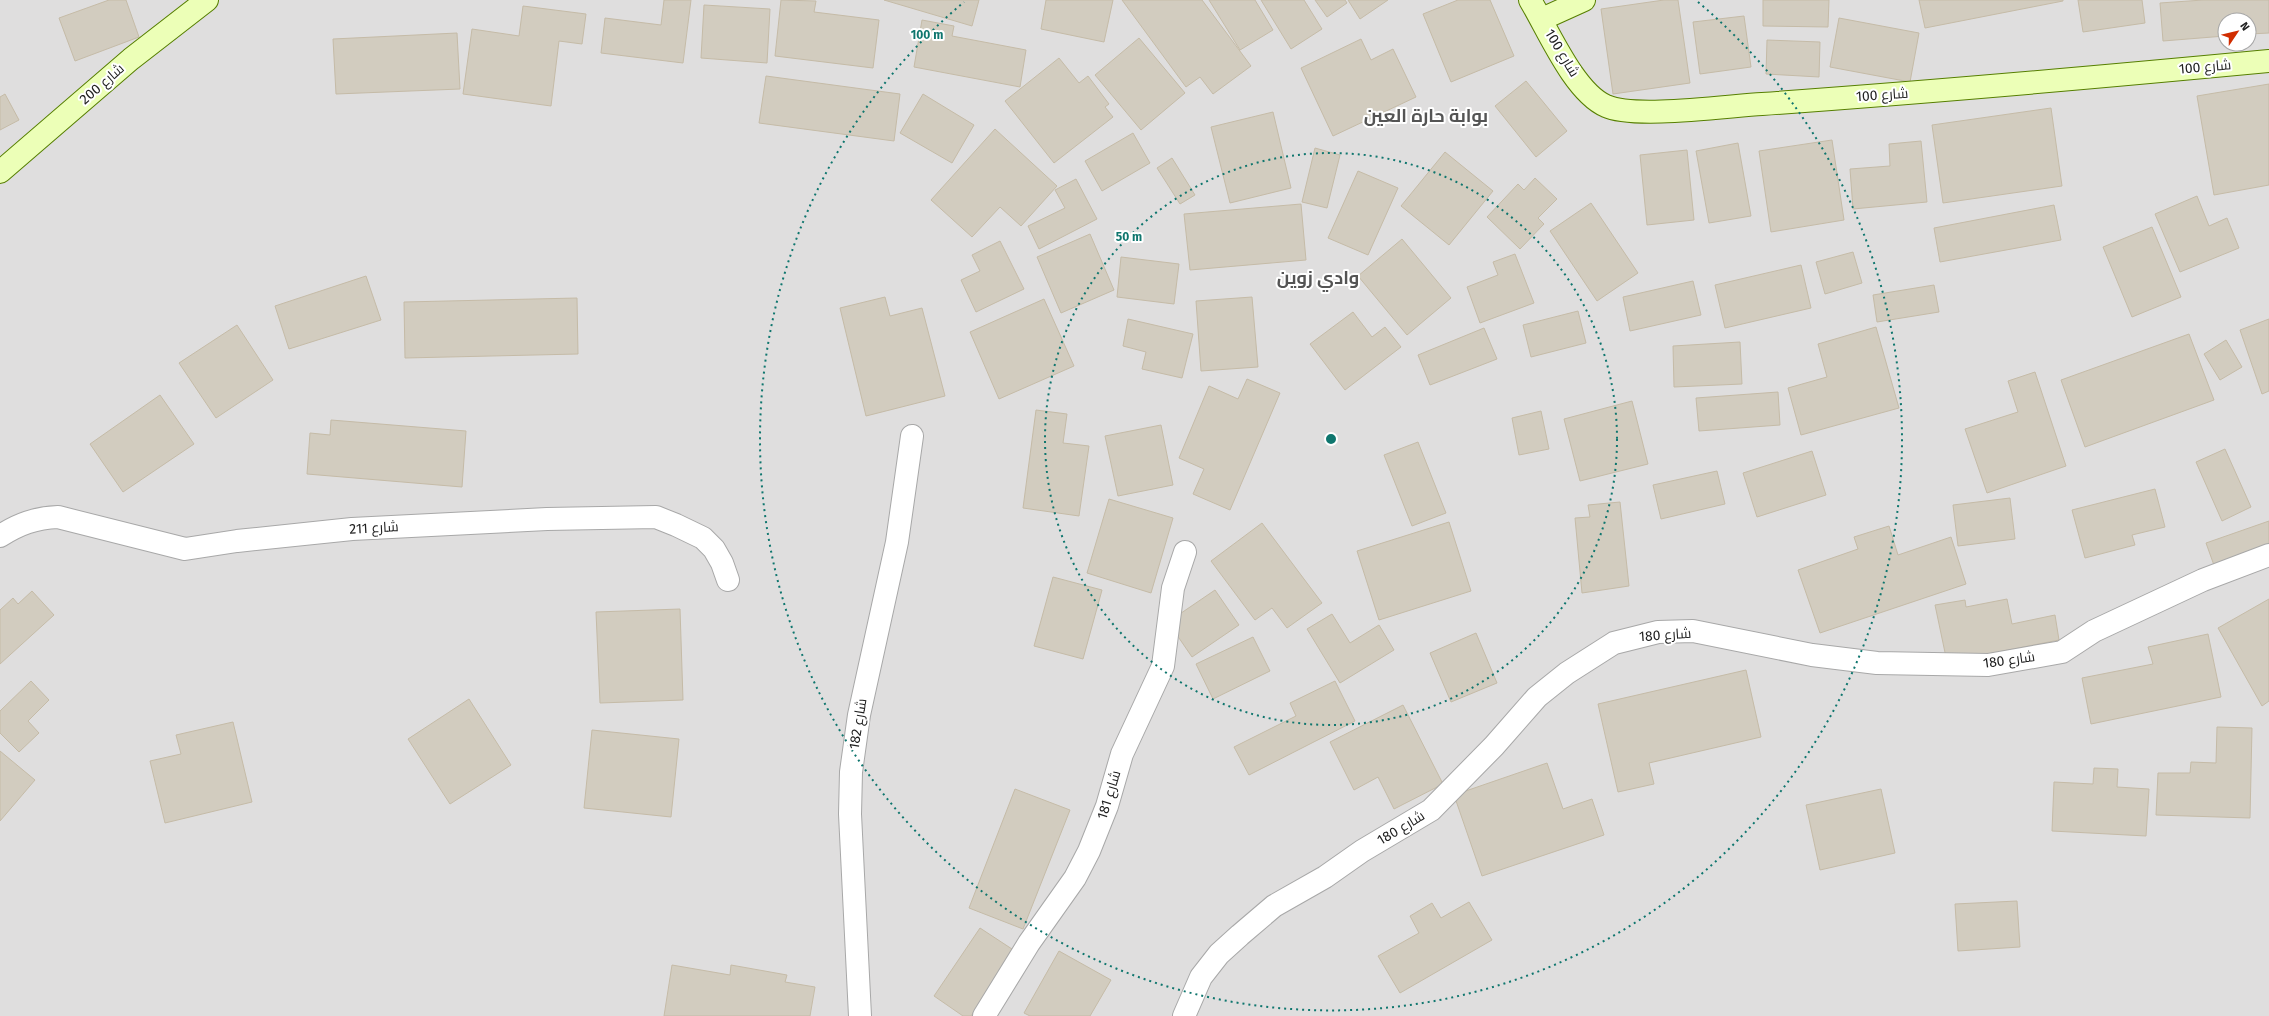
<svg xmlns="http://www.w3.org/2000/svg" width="2269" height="1016" viewBox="0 0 2269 1016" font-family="'Fira Sans',Cairo,sans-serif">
  <rect width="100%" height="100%" fill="#f2f0e6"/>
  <path fill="#dfdede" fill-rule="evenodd" d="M0 0H2269V1016H0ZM2225 20H2249V44H2225Z"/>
  <g fill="#d2ccbf" stroke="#c5bba7">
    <path d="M109 0H126L139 37 75 61 59 18Z"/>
    <path d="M664 0H691L683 63 601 53 605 18 661 25Z"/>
    <path d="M781 0 816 1 814 12 879 20 873 68 775 56Z"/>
    <path d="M884 0H979L972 26Z"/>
    <path d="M1046 0H1113L1104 42 1041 29Z"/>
    <path d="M1122 0H1202L1251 66 1213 94 1200 77 1186 87Z"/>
    <path d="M1209 0H1255L1273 30 1240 50Z"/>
    <path d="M1261 0H1304L1322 29 1291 49Z"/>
    <path d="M1315 0H1345L1347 3 1327 17Z"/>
    <path d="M1348 0H1388L1360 19Z"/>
    <path d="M1458 0H1490L1514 56 1451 82 1423 14Z"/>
    <path d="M1664 0H1678L1690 83 1613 94 1601 9Z"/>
    <path d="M1763 0H1829L1828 27 1763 26Z"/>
    <path d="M1919 0H2063V1L1925 28Z"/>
    <path d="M2078 0H2142L2145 23 2083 32Z"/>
    <path d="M2203 0H2269V33L2249 34V20H2225V36L2163 41 2160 3Z"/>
    <path d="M704 5 770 9 767 63 701 58Z"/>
    <path d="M523 6 586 14 582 44 559 41 551 106 463 94 472 29 519 36Z"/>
    <path d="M1744 16 1751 67 1700 74 1693 22Z"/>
    <path d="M1839 18 1919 33 1910 82 1830 67Z"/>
    <path d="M922 20 954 26 952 36 1026 50 1020 87 914 67Z"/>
    <path d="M457 33 460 89 336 94 333 39Z"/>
    <path d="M1139 38 1185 93 1141 130 1095 75Z"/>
    <path d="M1361 39 1371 60 1393 49 1416 97 1333 136 1301 68Z"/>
    <path d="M1767 40 1820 42 1819 77 1766 74Z"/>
    <path d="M1059 58 1079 83 1088 76 1109 104 1105 107 1113 117 1054 163 1005 101Z"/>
    <path d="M766 76 900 94 894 141 759 123Z"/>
    <path d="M1526 81 1567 131 1536 157 1495 106Z"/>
    <path d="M2269 84V185L2214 195 2197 96Z"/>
    <path d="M5 94 19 120 0 130V97Z"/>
    <path d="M923 94 974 125 952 163 900 133Z"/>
    <path d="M2051 108 2062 186 1943 203 1932 125Z"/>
    <path d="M1273 112 1291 188 1230 203 1211 127Z"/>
    <path d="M995 129 1057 186 1021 226 1000 207 972 237 931 200Z"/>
    <path d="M1133 133 1150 163 1102 191 1085 161Z"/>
    <path d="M1832 140 1844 220 1771 232 1759 151Z"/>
    <path d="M1921 141 1927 202 1853 209 1850 169 1890 166 1889 144Z"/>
    <path d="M1738 143 1751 216 1709 223 1696 151Z"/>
    <path d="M1315 148 1340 155 1327 208 1302 202Z"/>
    <path d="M1687 150 1694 220 1647 225 1640 155Z"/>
    <path d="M1445 152 1493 191 1449 245 1401 206Z"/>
    <path d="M1172 158 1195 195 1180 204 1157 168Z"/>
    <path d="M1358 171 1398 188 1368 255 1328 238Z"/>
    <path d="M1535 178 1557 199 1538 218 1544 224 1520 249 1487 217 1518 184 1524 190Z"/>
    <path d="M1076 179 1097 219 1039 249 1028 226 1065 208 1055 190Z"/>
    <path d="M2197 196 2209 226 2227 218 2239 248 2180 272 2155 214Z"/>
    <path d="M1591 203 1638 273 1597 301 1550 231Z"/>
    <path d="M1301 204 1306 260 1190 270 1184 214Z"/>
    <path d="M2054 205 2061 240 1940 262 1934 228Z"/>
    <path d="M2152 227 2181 297 2132 317 2103 247Z"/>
    <path d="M1090 234 1114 290 1061 313 1037 257Z"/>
    <path d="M1402 239 1451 298 1407 335 1358 276Z"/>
    <path d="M1000 241 1024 289 976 312 961 280 980 271 972 255Z"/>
    <path d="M1853 252 1862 283 1825 294 1816 262Z"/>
    <path d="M1515 254 1534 303 1480 323 1467 287 1498 275 1493 262Z"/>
    <path d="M1121 257 1179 264 1174 304 1117 297Z"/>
    <path d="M1801 265 1811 308 1725 328 1715 285Z"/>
    <path d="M366 276 381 320 289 349 275 306Z"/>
    <path d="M1693 281 1701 315 1630 331 1623 297Z"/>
    <path d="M1934 285 1939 312 1877 322 1873 295Z"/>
    <path d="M885 297 890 316 922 308 945 396 866 416 840 308Z"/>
    <path d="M1252 297 1258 367 1201 371 1196 301Z"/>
    <path d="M577 298 578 354 405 358 404 302Z"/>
    <path d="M1044 299 1074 366 999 399 970 332Z"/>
    <path d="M1578 311 1586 343 1531 357 1523 325Z"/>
    <path d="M1353 312 1372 337 1385 327 1401 347 1345 390 1310 344Z"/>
    <path d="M1128 319 1193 334 1182 378 1142 369 1146 352 1123 346Z"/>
    <path d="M2269 319V391L2262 394 2240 330Z"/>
    <path d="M237 325 273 380 216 418 179 363Z"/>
    <path d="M1876 327 1899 408 1801 435 1788 388 1827 377 1818 344Z"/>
    <path d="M1484 328 1497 359 1430 385 1418 355Z"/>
    <path d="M2189 334 2214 400 2085 447 2061 380Z"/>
    <path d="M2226 340 2242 367 2220 380 2204 354Z"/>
    <path d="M1740 342 1742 384 1674 387 1673 346Z"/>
    <path d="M2035 372 2066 466 1987 493 1965 429 2018 412 2008 381Z"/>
    <path d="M1247 379 1280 393 1230 510 1193 494 1204 469 1179 458 1209 386 1238 399Z"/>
    <path d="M1778 392 1780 425 1699 431 1696 398Z"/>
    <path d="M160 395 194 444 123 492 90 444Z"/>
    <path d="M1632 401 1648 464 1580 481 1564 419Z"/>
    <path d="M1036 410 1067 414 1063 443 1089 446 1079 516 1023 508Z"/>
    <path d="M1541 411 1549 449 1519 455 1512 418Z"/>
    <path d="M331 420 466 431 462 487 307 474 310 433 330 435Z"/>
    <path d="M1161 425 1173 485 1118 496 1105 436Z"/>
    <path d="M1418 442 1446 513 1412 526 1384 455Z"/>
    <path d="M2225 449 2251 507 2222 521 2196 462Z"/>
    <path d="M1812 451 1826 495 1757 517 1743 473Z"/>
    <path d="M1717 471 1725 504 1661 519 1653 485Z"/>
    <path d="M2155 489 2165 527 2132 535 2135 545 2085 558 2072 510Z"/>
    <path d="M2010 498 2015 539 1958 546 1953 505Z"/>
    <path d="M1109 499 1173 518 1151 593 1087 573Z"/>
    <path d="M1620 502 1629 586 1582 593 1575 518 1590 517 1588 505Z"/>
    <path d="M2269 521V548L2215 568 2206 543Z"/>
    <path d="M1449 522 1471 591 1379 620 1357 551Z"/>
    <path d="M1262 523 1322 603 1287 628 1272 608 1255 620 1211 561Z"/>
    <path d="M1889 526 1898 555 1951 537 1966 584 1820 633 1798 570 1858 549 1854 537Z"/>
    <path d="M1053 577 1102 590 1083 659 1034 646Z"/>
    <path d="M1215 590 1239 625 1192 657 1168 622Z"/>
    <path d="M32 591 54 615 0 664V610L13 598 18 604Z"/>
    <path d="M2007 599 2012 624 2055 615 2059 640 1947 662 1935 605 1965 600 1966 607Z"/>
    <path d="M2269 599V701L2262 706 2218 628Z"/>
    <path d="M680 609 683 700 600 703 596 612Z"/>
    <path d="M1332 614 1350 643 1379 625 1394 650 1340 683 1307 629Z"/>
    <path d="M1476 633 1497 683 1451 702 1430 653Z"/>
    <path d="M2208 634 2221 697 2091 724 2082 678 2153 664 2148 647Z"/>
    <path d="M1253 637 1270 671 1213 699 1196 664Z"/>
    <path d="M1746 670 1761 737 1649 763 1654 784 1618 792 1598 704Z"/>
    <path d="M31 681 49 700 28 721 39 733 19 752 0 733V711Z"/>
    <path d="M1335 681 1355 721 1249 775 1234 747 1296 716 1290 703Z"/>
    <path d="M469 699 511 765 450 804 408 739Z"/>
    <path d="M1403 705 1443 784 1394 809 1378 777 1354 790 1330 742Z"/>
    <path d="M233 722 252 802 165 823 150 761 181 754 176 735Z"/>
    <path d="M2217 727 2252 728 2250 818 2156 815 2158 773H2190L2191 762 2216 763Z"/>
    <path d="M592 730 679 739 671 817 584 808Z"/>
    <path d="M0 751 35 780 0 821Z"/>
    <path d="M1547 763 1563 809 1592 799 1604 835 1482 876 1454 795Z"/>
    <path d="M2094 768 2118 769 2117 787 2149 789 2146 836 2052 831 2054 782 2093 784Z"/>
    <path d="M1015 789 1070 810 1023 929 969 908Z"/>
    <path d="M1881 789 1895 853 1820 870 1806 805Z"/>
    <path d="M2017 901 2020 947 1958 951 1955 904Z"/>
    <path d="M1469 902 1492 940 1400 993 1378 956 1419 933 1410 916 1432 903 1441 918Z"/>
    <path d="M980 928 1015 951 971 1016H963L934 996Z"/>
    <path d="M1059 951 1111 980 1090 1016H1030L1024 1013Z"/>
    <path d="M672 965 730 975 731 965 787 975 785 982 815 987 810 1016H664Z"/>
  </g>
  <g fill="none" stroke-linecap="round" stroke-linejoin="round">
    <g stroke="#a8a8a8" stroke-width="24">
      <g id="street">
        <path d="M0 536C19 524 35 518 58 517L185 549 237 541 352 529 547 519 656 517 676 525 703 538 714 549 722 563 728 580"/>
        <path d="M860 1016 850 814 851 772 859 715 897 542 912 436"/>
        <path d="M984 1016 1029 943 1075 878 1089 851 1107 806 1122 754 1163 666 1173 588 1185 552"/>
        <path d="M1184 1016 1201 977 1219 954 1240 935 1274 906 1325 877 1362 851 1431 810 1494 746 1537 697 1567 673 1614 643 1658 632 1693 631 1812 655 1877 663 1988 665 2062 652 2094 631 2203 580 2269 555"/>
      </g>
    </g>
    <g stroke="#567f00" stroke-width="24">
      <g id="secondary">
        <path d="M1530 0C1548 30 1574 92 1606 106 1634 119 1727 106 1762 104 1931 92 2100 77 2269 61"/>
        <path d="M1542 19 1584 0"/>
        <path d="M0 172 131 59 207 0"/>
      </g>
    </g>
    <use href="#street" stroke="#fff" stroke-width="22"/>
    <use href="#secondary" stroke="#ecffb7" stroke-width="22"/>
  </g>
  <g fill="none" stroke="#0f766e" stroke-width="2" stroke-dasharray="2 4">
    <circle cx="1331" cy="439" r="286"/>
    <path d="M1698 2A571 571 0 1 1 964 2"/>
  </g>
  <g text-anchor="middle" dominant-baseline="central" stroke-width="4" stroke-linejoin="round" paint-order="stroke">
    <g font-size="14" fill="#212121" stroke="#fff">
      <text transform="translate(1562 53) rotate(59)">شارع 100</text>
      <text transform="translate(2205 67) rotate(-5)">شارع 100</text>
      <text transform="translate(102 84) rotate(-41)">شارع 200</text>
      <text transform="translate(1882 95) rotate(-4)">شارع 100</text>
      <text transform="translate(374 528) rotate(-3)">شارع 211</text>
      <text transform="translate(1665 635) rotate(-4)">شارع 180</text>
      <text transform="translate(2009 660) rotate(-8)">شارع 180</text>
      <text transform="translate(858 724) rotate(-81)">شارع 182</text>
      <text transform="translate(1109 795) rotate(-73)">شارع 181</text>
      <text transform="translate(1401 828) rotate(-31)">شارع 180</text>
    </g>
    <g font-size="18" font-weight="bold" fill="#545454" stroke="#fff">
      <text x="1426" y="116">بوابة حارة العين</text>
      <text x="1318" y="278">وادي زوين</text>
    </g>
  </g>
  <circle cx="1331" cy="439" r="6" fill="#0f766e" stroke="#fff" stroke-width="2"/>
  <g font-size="12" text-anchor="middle" font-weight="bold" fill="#0f766e" stroke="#fff" stroke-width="4" stroke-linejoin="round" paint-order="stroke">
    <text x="927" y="39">100 m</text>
    <text x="1129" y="241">50 m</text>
  </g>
  <g transform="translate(2237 32) rotate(55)"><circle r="19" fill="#ffffff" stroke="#a6a6a6"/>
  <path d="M0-3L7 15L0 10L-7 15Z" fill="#d12d00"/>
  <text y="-6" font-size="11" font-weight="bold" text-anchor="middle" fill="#212121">N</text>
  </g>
</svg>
